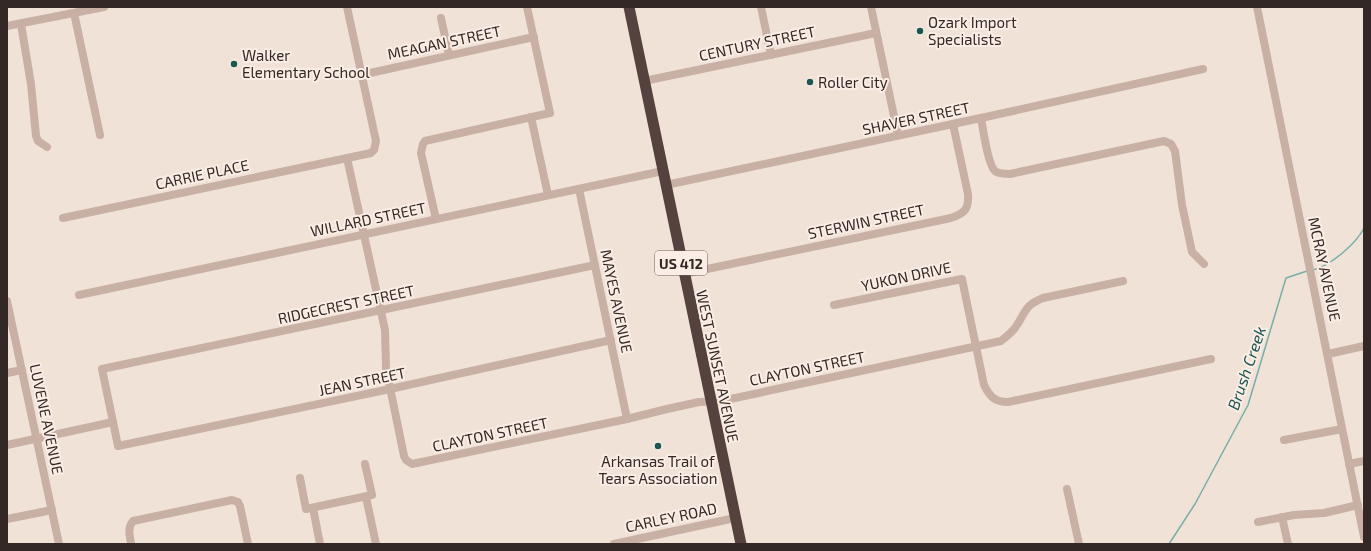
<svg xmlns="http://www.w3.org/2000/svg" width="1371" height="551" viewBox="0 0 1371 551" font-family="'Exo 2',sans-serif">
  <rect width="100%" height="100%" fill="#f1e2d8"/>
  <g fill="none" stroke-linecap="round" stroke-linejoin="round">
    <g stroke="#77aea8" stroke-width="1.5">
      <path d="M1313 270C1330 266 1356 244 1364 228"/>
      <path d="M1169 544 1195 504 1248 405 1286 278 1307 271"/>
    </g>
    <g stroke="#c9b0a5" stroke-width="8">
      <path d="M761 7 771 55"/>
      <path d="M871 7 898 135"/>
      <path d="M1257 7 1364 537"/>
      <path d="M74 13 100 135"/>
      <path d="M441 18 449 55"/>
      <path d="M21 24 31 84 36 136 38 141 47 147"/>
      <path d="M7 26 104 7"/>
      <path d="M361 75 534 37"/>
      <path d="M644 81 876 33"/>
      <path d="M531 117 548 195"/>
      <path d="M981 118 1203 69"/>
      <path d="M347 158 385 330 386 368 404 456 406 460 412 464 627 419 667 409 699 402 721 401 1001 341C1006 337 1011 333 1015 328 1026 313 1023 306 1043 298L1123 281"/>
      <path d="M666 185 981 118C983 129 988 165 995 171 999 174 1005 174 1010 174L1164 141 1171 144 1175 151 1182 205 1192 252 1204 264"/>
      <path d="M579 189 627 419"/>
      <path d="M63 218 371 153 374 150 376 141 347 7"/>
      <path d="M436 219 421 153 423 144 425 141 550 113 527 7"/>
      <path d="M595 265 102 369 118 446 390 389 611 340"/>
      <path d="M683 274 951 218C965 213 969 209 968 194L953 124"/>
      <path d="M79 295 663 171"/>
      <path d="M7 301 59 544"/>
      <path d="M834 305 962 279 984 385C990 397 995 402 1008 402L1211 359"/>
      <path d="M1328 354 1364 346"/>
      <path d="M7 373 22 370"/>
      <path d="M1284 440 1342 429"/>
      <path d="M7 445 113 422"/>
      <path d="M1349 464 1364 461"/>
      <path d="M300 478 306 509 372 495 365 464"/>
      <path d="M1067 489 1079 544"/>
      <path d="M366 497 376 544"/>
      <path d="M313 508 320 544"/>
      <path d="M1282 517 1288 544"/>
      <path d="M7 519 52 510"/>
      <path d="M1258 522 1294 515 1324 513 1358 505"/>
      <path d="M131 544C130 536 127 528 133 521L232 500 238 502 240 506 248 544"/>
      <path d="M614 544 735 518"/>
    </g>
    <path stroke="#55413d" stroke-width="11" d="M629 7 741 544"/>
  </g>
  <g fill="#1c5651" stroke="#f9ede5" stroke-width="1.5">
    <circle cx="920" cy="31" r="4"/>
    <circle cx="234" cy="64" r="4"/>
    <circle cx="810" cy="82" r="4"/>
    <circle cx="658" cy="446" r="4"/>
  </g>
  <g text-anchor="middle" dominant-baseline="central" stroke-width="4" stroke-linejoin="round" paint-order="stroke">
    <rect fill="#f9ede5" stroke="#6f635f" stroke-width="1" x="655" y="251" width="52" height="24" rx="3"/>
    <g font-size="14" font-weight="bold" fill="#342826">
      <text x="681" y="263">US 412</text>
    </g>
    <g font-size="15" fill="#342826" stroke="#f9ede5" text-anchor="start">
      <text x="928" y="22">Ozark Import<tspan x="928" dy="17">Specialists</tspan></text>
      <text x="242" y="55">Walker<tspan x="242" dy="17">Elementary School</tspan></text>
      <text x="818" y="82">Roller City</text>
      <text x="658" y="461" text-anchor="middle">Arkansas Trail of<tspan x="658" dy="17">Tears Association</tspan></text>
    </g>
    <g font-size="15" fill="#342826" stroke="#f9ede5">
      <text transform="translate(444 42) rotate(-12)">MEAGAN STREET</text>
      <text transform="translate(757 43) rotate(-12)">CENTURY STREET</text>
      <text transform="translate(916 118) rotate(-12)">SHAVER STREET</text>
      <text transform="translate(202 174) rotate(-12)">CARRIE PLACE</text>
      <text transform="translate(368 219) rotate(-12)">WILLARD STREET</text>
      <text transform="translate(866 221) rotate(-12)">STERWIN STREET</text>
      <text transform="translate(1325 269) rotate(78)">MCRAY AVENUE</text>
      <text transform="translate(906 276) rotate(-12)">YUKON DRIVE</text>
      <text transform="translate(617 301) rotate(78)">MAYES AVENUE</text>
      <text transform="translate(346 304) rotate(-12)">RIDGECREST STREET</text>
      <text transform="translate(718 366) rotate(78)">WEST SUNSET AVENUE</text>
      <text transform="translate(807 368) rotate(-12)">CLAYTON STREET</text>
      <text transform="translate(362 381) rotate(-12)">JEAN STREET</text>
      <text transform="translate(47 419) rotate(78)">LUVENE AVENUE</text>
      <text transform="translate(490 434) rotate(-12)">CLAYTON STREET</text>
      <text transform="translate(671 517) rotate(-12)">CARLEY ROAD</text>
    </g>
    <g font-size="16" font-style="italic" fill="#1c5651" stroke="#f9ede5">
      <text transform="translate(1246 368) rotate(-71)">Brush Creek</text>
    </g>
  </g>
  <rect width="1371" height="551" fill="none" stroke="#342826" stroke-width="16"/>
</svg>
